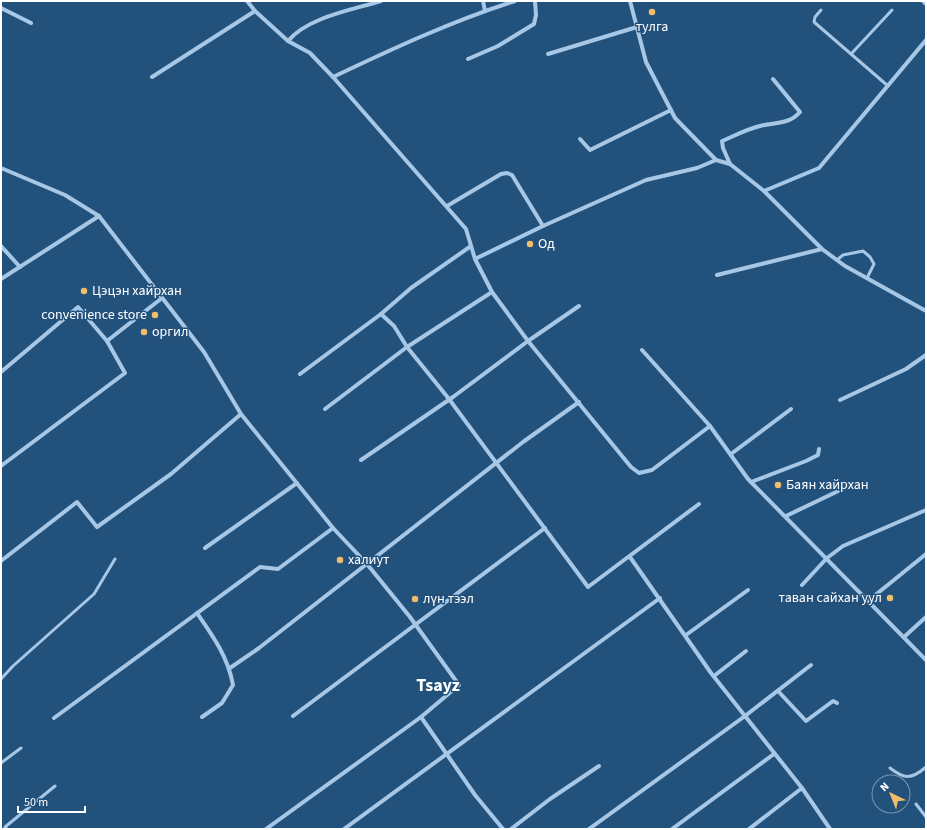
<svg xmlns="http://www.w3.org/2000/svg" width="927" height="830" viewBox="0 0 927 830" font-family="'Source Sans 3',sans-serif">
  <rect width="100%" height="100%" fill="#22517c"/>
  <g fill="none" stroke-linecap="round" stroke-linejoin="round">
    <g stroke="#a6c8e6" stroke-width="3">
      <path d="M821 10 815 17 814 22 888 86"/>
      <path d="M852 53 892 10"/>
      <path d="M837 260 843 255 863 251 870 257 874 264 867 278"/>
      <path d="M1 679 13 666 94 594 115 559"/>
      <path d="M1 763 21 748"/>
      <path d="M890 768C904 779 911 780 926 767"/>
      <path d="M916 804 926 817"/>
      <path d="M7 829 5 827 55 786"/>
    </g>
    <g stroke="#a6c8e6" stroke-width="4">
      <path d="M247 1 255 11 288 41 310 53 333 77 466 229 475 259 543 226 646 180 697 168 716 160"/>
      <path d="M483 1 485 11"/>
      <path d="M630 1 646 62 675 118 716 160 730 164 764 191 822 249 845 266 926 311"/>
      <path d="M923 1 926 4"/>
      <path d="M1 8 31 23"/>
      <path d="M288 41C308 17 352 10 381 1"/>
      <path d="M548 54 637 27"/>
      <path d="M468 59 498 46 534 24 536 15 535 1"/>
      <path d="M152 77 255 11"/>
      <path d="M333 77C392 49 452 21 515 1"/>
      <path d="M580 139 590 150 671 110"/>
      <path d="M730 164 723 148 722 141C734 136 747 129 760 126 774 122 789 125 800 112L773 79"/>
      <path d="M1 168 65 195 99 216 204 352 241 414 333 528 367 564 410 617 459 685 421 717 266 829"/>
      <path d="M764 191 819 168 926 40"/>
      <path d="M447 206 501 174 507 173 512 175 543 226"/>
      <path d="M1 246 20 267"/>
      <path d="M475 259 492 292 528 341 631 467 639 473 652 470 710 426"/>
      <path d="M717 275 822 249"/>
      <path d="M1 279 99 216"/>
      <path d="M381 314 411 288 471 246"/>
      <path d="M642 350 710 426 748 479 926 660"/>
      <path d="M1 372 78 307 107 341 162 298"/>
      <path d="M300 374 381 314 394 326 407 347 449 399 588 587 699 504"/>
      <path d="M840 400 906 369 926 355"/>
      <path d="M325 409 407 347 492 292"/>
      <path d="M731 454 791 409"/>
      <path d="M361 460 453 397 528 341 579 306"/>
      <path d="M1 466 125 373 107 341"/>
      <path d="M751 482 806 461 818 455 819 449"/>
      <path d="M786 516 855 483"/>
      <path d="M205 548 297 483"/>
      <path d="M630 557 711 673 802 788 830 829"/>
      <path d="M1 561 77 502 97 527 171 474 241 414"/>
      <path d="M802 585 827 558 843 546 926 510"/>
      <path d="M868 601 926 554"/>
      <path d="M197 613C213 636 228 657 233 685L222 703 202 717"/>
      <path d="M686 635 748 590"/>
      <path d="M904 637 926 617"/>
      <path d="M230 668 259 648 523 442 579 402"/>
      <path d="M714 676 746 651"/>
      <path d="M778 691 806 721 833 701 837 703"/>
      <path d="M293 716 545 528"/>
      <path d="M421 717 475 795 503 829"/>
      <path d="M54 718 260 567 278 569 333 528"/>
      <path d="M344 829 660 598"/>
      <path d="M511 829 550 799 599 766"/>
      <path d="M589 829 745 716 811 665"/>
      <path d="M672 829 774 754"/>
      <path d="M749 829 802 788"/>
    </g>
  </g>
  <g fill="#f1bd68" stroke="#22517c" stroke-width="1.5">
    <circle cx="652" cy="12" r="4"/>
    <circle cx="530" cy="244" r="4"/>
    <circle cx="84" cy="291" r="4"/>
    <circle cx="155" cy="315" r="4"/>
    <circle cx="144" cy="332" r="4"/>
    <circle cx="778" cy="485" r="4"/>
    <circle cx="340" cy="560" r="4"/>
    <circle cx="890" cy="598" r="4"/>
    <circle cx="415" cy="599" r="4"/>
  </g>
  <g text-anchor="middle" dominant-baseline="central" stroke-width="3" stroke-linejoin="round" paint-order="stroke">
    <g font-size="14" fill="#fff" stroke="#22517c" text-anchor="start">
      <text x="652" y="27" text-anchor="middle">тулга</text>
      <text x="538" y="244">Од</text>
      <text x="92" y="291">Цэцэн хайрхан</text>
      <text x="147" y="315" text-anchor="end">convenience store</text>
      <text x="152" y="332">оргил</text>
      <text x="786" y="485">Баян хайрхан</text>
      <text x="348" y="560">халиут</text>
      <text x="882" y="598" text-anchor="end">таван сайхан уул</text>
      <text x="423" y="599">лүн тээл</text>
    </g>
    <g font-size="18" font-weight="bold" fill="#fff" stroke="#22517c">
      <text x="438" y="685">Tsayz</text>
    </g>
  </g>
  <rect width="927" height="830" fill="none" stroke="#ffffff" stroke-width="4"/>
  <g transform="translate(891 794) rotate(317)"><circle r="19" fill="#22517c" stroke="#7a97b0"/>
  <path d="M0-3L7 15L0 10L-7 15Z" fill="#f1bd68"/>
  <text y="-6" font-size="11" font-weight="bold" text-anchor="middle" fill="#ffffff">N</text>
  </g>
  <path d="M18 806v6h67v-6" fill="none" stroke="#ffffff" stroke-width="2"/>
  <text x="24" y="806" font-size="12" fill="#ffffff" stroke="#22517c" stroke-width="3" paint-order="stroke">50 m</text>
</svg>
